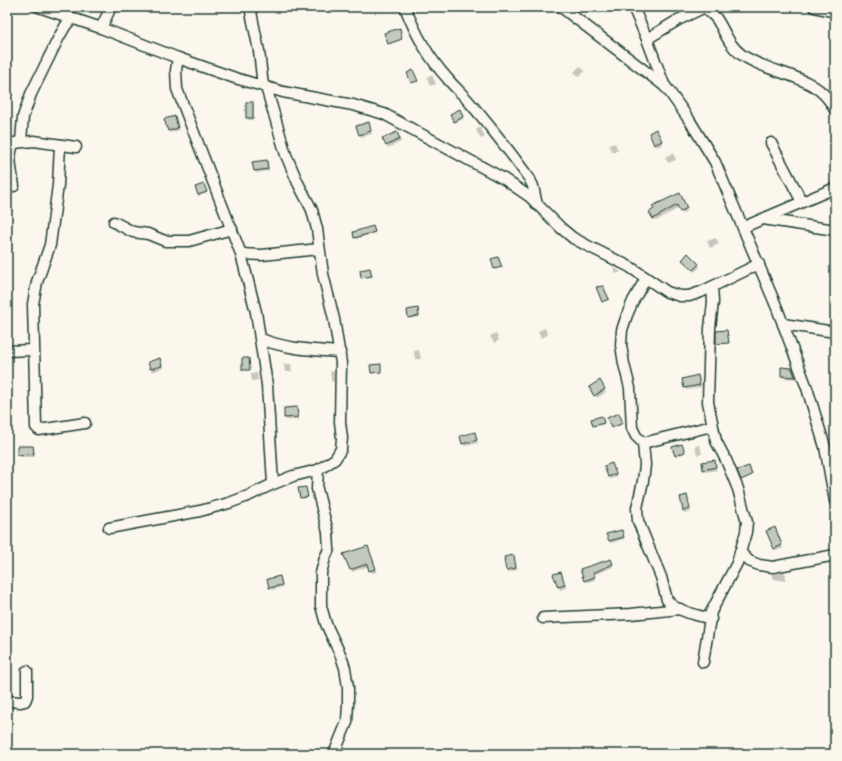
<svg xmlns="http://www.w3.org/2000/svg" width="842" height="761" viewBox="0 0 842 761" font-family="'Gochi Hand',sans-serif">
  <rect width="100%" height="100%" fill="#fbf7ec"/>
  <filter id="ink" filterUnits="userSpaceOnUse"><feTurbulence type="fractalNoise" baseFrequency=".025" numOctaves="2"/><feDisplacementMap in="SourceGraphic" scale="8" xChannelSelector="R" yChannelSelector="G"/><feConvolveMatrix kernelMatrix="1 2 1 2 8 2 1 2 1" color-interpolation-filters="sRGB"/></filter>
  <g filter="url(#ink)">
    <g fill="#0003">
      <path d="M400 30 401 40 390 44 386 34Z"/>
      <path d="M580 66 585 71 579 77 574 72Z"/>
      <path d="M432 75 436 84 430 86 427 77Z"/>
      <path d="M252 103 254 106V120H249L247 117Z"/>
      <path d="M459 111 463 119 455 123 451 115Z"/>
      <path d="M176 120 179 130 170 133 169 131Z"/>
      <path d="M370 126 372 134 361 137 360 134Z"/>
      <path d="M480 127 485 137 481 139 476 130Z"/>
      <path d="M656 130 663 144 657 147 650 134Z"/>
      <path d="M396 133 401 142 388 148 384 139Z"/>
      <path d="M615 143 618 150 612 152 609 145Z"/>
      <path d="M673 153 676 160 668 163 665 157Z"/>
      <path d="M266 161 269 171 256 173 254 170Z"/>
      <path d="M204 185 207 193 199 196 196 188Z"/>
      <path d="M681 197 687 211 682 214 679 208 656 221 651 212Z"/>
      <path d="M372 227 375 233 356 239 354 233Z"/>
      <path d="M716 238 719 244 710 248 707 241Z"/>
      <path d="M685 262 698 264 700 267 695 272Z"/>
      <path d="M613 267 621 272 616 274Z"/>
      <path d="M545 328 548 335 541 338 538 331Z"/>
      <path d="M496 333 499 340 494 343 490 336Z"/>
      <path d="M419 350 421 359H415L414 351Z"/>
      <path d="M160 359 163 368 152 372 149 362Z"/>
      <path d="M284 364H291L292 372H285Z"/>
      <path d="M792 369 796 379 783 378 782 375Z"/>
      <path d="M330 371 334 372V382L331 381Z"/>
      <path d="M257 373 258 380 252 381 251 374Z"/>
      <path d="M698 376 701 387 687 390 685 388Z"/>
      <path d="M600 382 606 392 597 398 590 387Z"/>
      <path d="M296 408 299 420H287L285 418Z"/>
      <path d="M619 415 623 424 612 429 608 419Z"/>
      <path d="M602 418 604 424 595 427 592 420Z"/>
      <path d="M475 434 478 443 465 446 463 443Z"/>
      <path d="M700 445 702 454 697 455 695 446Z"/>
      <path d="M33 447 34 449 35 457H20L18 454Z"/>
      <path d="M714 461 717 470 706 472 704 469Z"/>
      <path d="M7 465 9 466 10 472H7Z"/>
      <path d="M605 467H613L617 477 610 479Z"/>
      <path d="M687 496 691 512 685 513 684 511Z"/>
      <path d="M776 531 783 548 776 551 775 548Z"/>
      <path d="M623 533 624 539 611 543 609 541Z"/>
      <path d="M368 547 377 572 372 573 369 566 352 572 351 569Z"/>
      <path d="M513 556 517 570 508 572 507 569Z"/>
      <path d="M611 562 613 567 593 575 595 580 586 582 581 570Z"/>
      <path d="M784 572 786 575 785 581 774 579 772 576V574Z"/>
      <path d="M555 575 562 576 566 588 560 590Z"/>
      <path d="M281 580 283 587 272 590 270 587Z"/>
    </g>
    <g fill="#c4c9be" stroke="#1f3d34">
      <path d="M400 28 402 39 388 44 384 33Z"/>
      <path d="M413 70 418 81 411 83 407 73Z"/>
      <rect x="246" y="102" width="7" height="16"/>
      <path d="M460 109 463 117 454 122 450 114Z"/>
      <path d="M175 116 178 128 168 131 164 119Z"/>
      <path d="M369 122 371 131 359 135 356 126Z"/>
      <path d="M656 129 662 141 654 145 649 133Z"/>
      <path d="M397 132 400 139 386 146 382 138Z"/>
      <path d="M267 160 268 169 254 171 252 162Z"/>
      <path d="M204 184 207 192 198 195 195 187Z"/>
      <path d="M680 193 687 208 680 212 677 205 653 219 649 212 654 209 652 206Z"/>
      <path d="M373 226 375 232 354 238 353 232Z"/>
      <path d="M688 253 699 264 693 270 682 260Z"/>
      <path d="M498 257 502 267 494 269 491 259Z"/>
      <path d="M370 268 372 276 361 278 360 270Z"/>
      <path d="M603 286 609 299 602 302 596 287Z"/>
      <path d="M418 308 419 316 408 318 407 310Z"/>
      <path d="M727 330 729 343 716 344V331Z"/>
      <path d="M160 358 162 366 150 369 148 362Z"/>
      <path d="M242 358H249L250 370H242Z"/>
      <path d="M381 364V372L371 373 370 365Z"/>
      <path d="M781 367 792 368 795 377 781 376Z"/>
      <path d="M698 375 700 385 684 388 682 379Z"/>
      <path d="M600 380 605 389 594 396 589 387Z"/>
      <path d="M297 407 298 417 284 418V408Z"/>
      <path d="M619 413 623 423 611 428 607 418Z"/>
      <path d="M602 416 604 423 593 426 591 419Z"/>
      <path d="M475 432 477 440 462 444 460 436Z"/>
      <path d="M682 444 685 452 675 456 672 447Z"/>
      <path d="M17 446H33L34 454 17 455Z"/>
      <path d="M715 460 716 467 703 470 702 462Z"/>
      <path d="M612 463 616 474 608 477 604 466Z"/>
      <path d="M749 466 752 475 741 480 737 470Z"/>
      <path d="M306 487 308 497 300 498 298 488Z"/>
      <path d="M687 495 690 509 683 511 680 497Z"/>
      <path d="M775 527 782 545 774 549 766 531Z"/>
      <path d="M622 530 624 537 609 541 606 534Z"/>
      <path d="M368 546 376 569 369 571 367 564 350 570 343 554Z"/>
      <path d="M514 555 516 568 506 570 504 560H505L504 557Z"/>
      <path d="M611 559 613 564 593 573 595 577 584 581 580 569Z"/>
      <path d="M561 572 565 585 558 587 553 574Z"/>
      <path d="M280 576 282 585 269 588 267 579Z"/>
    </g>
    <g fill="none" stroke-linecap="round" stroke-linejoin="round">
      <g stroke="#1f3d34" stroke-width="13">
        <g id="minor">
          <path d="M39 7 101 28 178 58 235 78 283 92 353 105 384 114 504 179 530 197 561 228 573 238 588 246 630 267 667 292 680 296H689L701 292 759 264"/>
          <path d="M250 7 259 51 263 86"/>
          <path d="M405 7C415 33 428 57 447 78 454 87 463 94 470 103 491 127 510 152 529 178L533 186 537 205"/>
          <path d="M561 7 666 87 690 121 715 162 777 308 807 388 825 447 835 501"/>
          <path d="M633 7 647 39 665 87"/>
          <path d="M705 7C708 11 712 14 716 18 725 31 728 45 742 55 772 76 818 73 835 110"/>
          <path d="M814 7 835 12"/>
          <path d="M101 28 111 7"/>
          <path d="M647 39 678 20 705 7"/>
          <path d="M178 58 176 70 177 89 241 254 256 312 267 385 273 484"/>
          <path d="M21 141 23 117 31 94 59 37 66 25 73 18"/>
          <path d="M771 143 802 202"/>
          <path d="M60 145 58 185 50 245 37 282 33 304 36 427 39 430 85 423"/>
          <path d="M14 186C12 173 7 155 14 143L34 141 76 147"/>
          <path d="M763 219 835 230"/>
          <path d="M114 222 133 232 148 234 165 241H189L232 229"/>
          <path d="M744 227 835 188"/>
          <path d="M241 254 262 255 319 249"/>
          <path d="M646 278 633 301 627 315 622 330 621 345 624 364 630 388 632 428 636 436 643 443 645 465 643 481 637 508 638 521 661 577 667 600 674 607 689 613 711 619"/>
          <path d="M783 324 835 332"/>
          <path d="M261 339C286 349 313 350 340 352"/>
          <path d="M7 351 33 350"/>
          <path d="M643 443 712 426"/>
          <path d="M318 470 317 489 328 532 329 549 325 558 321 573V606L326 624 341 656 345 668 348 687V703L347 722 334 754"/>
          <path d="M109 528 200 511 229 503 248 496 273 484 293 476 318 470 335 459 341 449 342 438 340 422 341 363 334 319 323 274 317 229 312 210 298 183 286 155 266 87"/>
          <path d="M740 552 749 561 759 565 773 567 835 555"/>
          <path d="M543 618 631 614 680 609"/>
          <path d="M703 662 711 612 737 563 746 532 747 522 738 489 726 460 716 441 708 402 710 328 713 302 712 287"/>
          <path d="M7 701 21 702 25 701 27 696V671"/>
        </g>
      </g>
      <use href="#minor" stroke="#fbf7ec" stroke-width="10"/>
    </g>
  </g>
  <rect width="842" height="761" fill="none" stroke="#fbf7ec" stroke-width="24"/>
  <rect x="12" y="12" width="818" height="737" fill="none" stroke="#1f3d34" stroke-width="1.5" filter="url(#ink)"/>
</svg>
